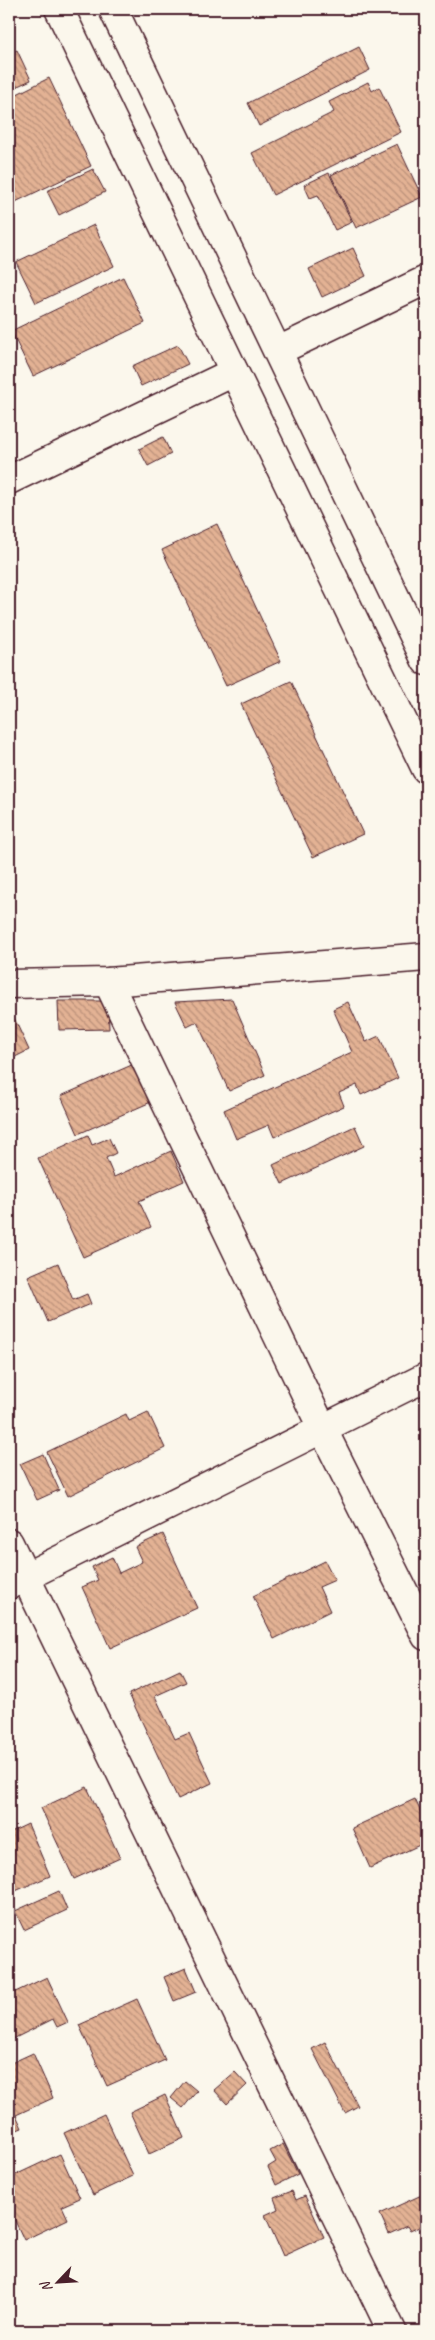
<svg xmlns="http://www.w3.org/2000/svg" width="435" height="2340" viewBox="0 0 435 2340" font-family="Caveat,sans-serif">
  <defs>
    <pattern id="building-back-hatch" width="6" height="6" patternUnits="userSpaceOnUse" patternTransform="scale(1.25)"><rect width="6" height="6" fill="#e3b294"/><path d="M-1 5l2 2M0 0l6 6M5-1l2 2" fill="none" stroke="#ba9079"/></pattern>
  </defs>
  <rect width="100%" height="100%" fill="#fbf7ec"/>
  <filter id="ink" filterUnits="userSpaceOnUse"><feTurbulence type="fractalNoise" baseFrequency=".02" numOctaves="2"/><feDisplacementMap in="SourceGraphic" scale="10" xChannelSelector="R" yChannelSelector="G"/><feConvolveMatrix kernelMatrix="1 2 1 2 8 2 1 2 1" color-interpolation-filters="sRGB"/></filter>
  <g filter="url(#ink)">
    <g fill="url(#building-back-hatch)" stroke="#4a1f2b">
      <path d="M359 47 370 70 259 126 248 103Z"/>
      <path d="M17 50 31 80 9 90V54Z"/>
      <path d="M49 78 91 166 9 205V98Z"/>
      <path d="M368 82 372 91 379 87 401 132 273 195 252 153 334 112 329 102Z"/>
      <path d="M397 144 422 197 356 228 331 175Z"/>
      <path d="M93 169 105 192 59 215 47 191Z"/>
      <path d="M329 173 352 222 335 230 318 195 310 198 304 185Z"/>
      <path d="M94 225 114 266 36 303 16 262Z"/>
      <path d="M353 248 366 276 322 297 309 269Z"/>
      <path d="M123 277 145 323 33 376 11 331Z"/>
      <path d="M178 345 188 364 141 386 132 366Z"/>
      <path d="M163 437 171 454 148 466 139 449Z"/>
      <path d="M217 524 281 661 226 686 162 550Z"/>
      <path d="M291 681 363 834 313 857 241 704Z"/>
      <path d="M232 999 265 1075 229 1091 197 1022 187 1027 175 1002Z"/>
      <path d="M58 1001H108L109 1029 59 1030Z"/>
      <path d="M348 1002 366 1042 379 1036 398 1078 361 1095 357 1085 339 1093 344 1106 274 1137 269 1125 236 1139 224 1110 352 1052 333 1009Z"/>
      <path d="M14 1018 29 1050 9 1060V1021Z"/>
      <path d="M134 1064 151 1102 78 1134 61 1096Z"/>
      <path d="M355 1126 364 1146 282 1184 273 1165Z"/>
      <path d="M88 1135 92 1145 109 1138 116 1153 106 1158 114 1177 171 1151 184 1181 139 1201 151 1227 83 1257 38 1158Z"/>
      <path d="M58 1263 73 1300 87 1294 91 1304 48 1322 28 1276Z"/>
      <path d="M148 1412 165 1448 68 1496 47 1452 126 1414 129 1421Z"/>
      <path d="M43 1454 59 1490 37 1500 20 1464Z"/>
      <path d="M163 1534 197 1608 110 1648 82 1587 98 1580 92 1567 112 1557 119 1573 142 1562 135 1547Z"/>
      <path d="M325 1561 335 1580 319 1587 330 1611 274 1639 253 1596Z"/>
      <path d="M180 1670 186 1682 155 1696 175 1739 189 1733 212 1783 178 1799 129 1694Z"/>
      <path d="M87 1787 120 1858 74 1879 41 1808Z"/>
      <path d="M415 1799 426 1824V1842L370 1868 352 1828Z"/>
      <path d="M28 1824 50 1876 13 1892 9 1882V1833Z"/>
      <path d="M59 1891 67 1910 24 1930 15 1911Z"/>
      <path d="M186 1968 196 1992 174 2001 164 1977Z"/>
      <path d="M47 1977 68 2022 57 2027 53 2019 9 2041V1995Z"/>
      <path d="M137 1999 165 2060 107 2086 79 2025Z"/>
      <path d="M325 2042 358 2106 345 2113 312 2049Z"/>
      <path d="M33 2053 53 2098 16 2115 22 2128 9 2133V2064Z"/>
      <path d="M235 2072 247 2085 227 2104 214 2090Z"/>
      <path d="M185 2081 197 2091 183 2108 171 2098Z"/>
      <path d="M165 2095 184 2138 149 2154 130 2112Z"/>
      <path d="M104 2114 133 2176 93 2195 64 2133Z"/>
      <path d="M283 2144 298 2174 276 2185 268 2167 276 2162 270 2151Z"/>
      <path d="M60 2154 80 2198 62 2206 68 2219 24 2240 9 2208V2178Z"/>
      <path d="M292 2191 296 2200 305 2196 324 2237 283 2256 265 2215 278 2209 274 2198Z"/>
      <path d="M426 2193V2224L410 2231 407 2226 389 2234 380 2214Z"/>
    </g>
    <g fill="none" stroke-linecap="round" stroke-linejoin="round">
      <g stroke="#4a1f2b" stroke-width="31">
        <g id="minor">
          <path d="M59 9 426 769"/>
          <path d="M113 9 426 661"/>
          <path d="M278 351 426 280"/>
          <path d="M9 480 234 372"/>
          <path d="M108 982 322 1428 426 1636"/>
          <path d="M9 984 108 982 426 957"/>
          <path d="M9 1543 392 2331"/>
          <path d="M9 1585 426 1377"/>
        </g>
      </g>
      <use href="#minor" stroke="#fbf7ec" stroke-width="28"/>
    </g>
  </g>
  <rect width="435" height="2340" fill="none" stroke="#fbf7ec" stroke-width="30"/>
  <rect x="15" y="15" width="405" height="2310" fill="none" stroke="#4a1f2b" stroke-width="2" filter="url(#ink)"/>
  <g transform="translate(58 2282) rotate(245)" stroke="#fbf7ec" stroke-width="4" paint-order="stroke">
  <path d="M0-4L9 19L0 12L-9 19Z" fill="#4a1f2b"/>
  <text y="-8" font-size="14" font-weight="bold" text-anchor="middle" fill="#4a1f2b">N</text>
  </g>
</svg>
